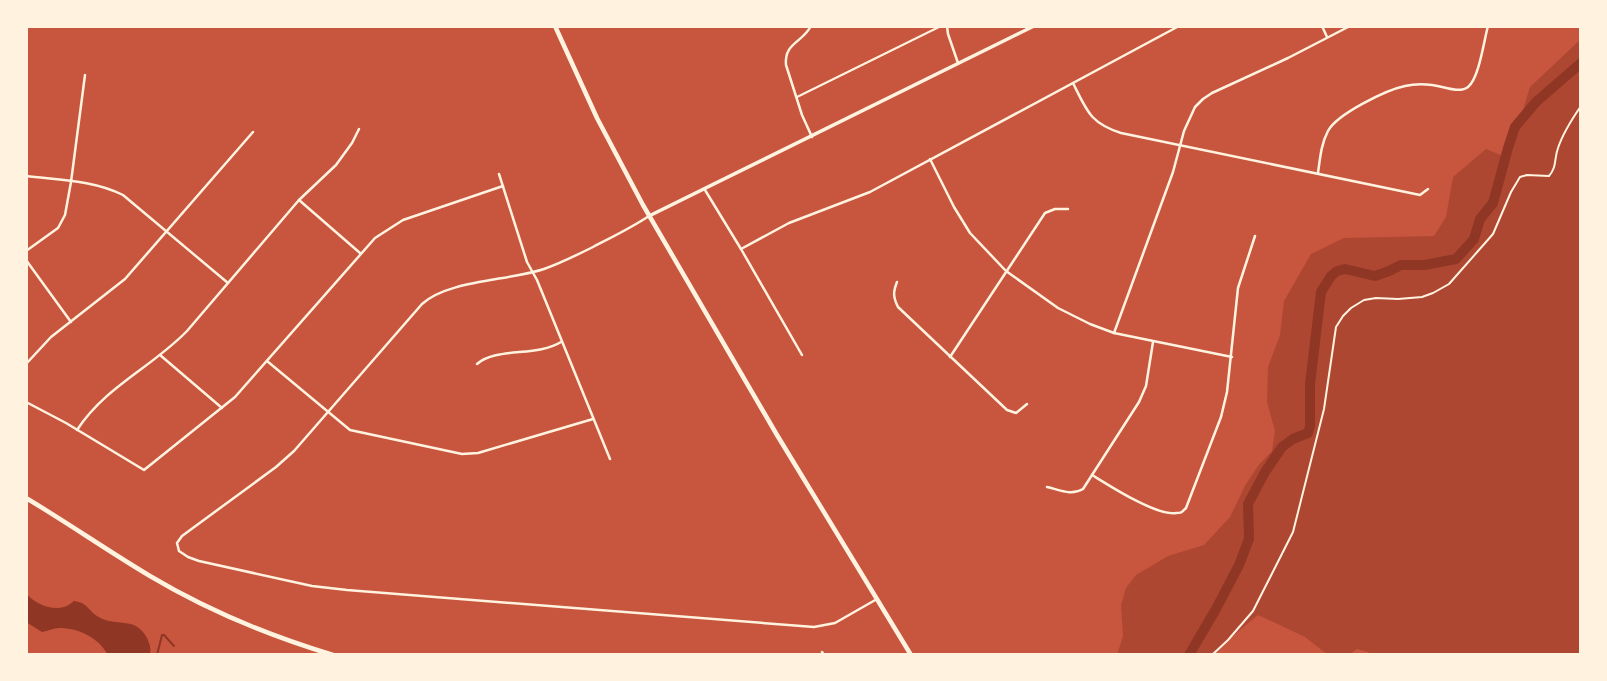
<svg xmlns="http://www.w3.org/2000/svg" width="1607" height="681" viewBox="0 0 1607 681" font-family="'Sofia Sans Condensed',sans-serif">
  <rect width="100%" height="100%" fill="#c8553d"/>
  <path fill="#ae4732" d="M1581 39V655H1370L1368 652 1357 649 1349 655H1328L1305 637 1258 615 1210 655H1117L1123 636 1121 605 1126 588 1136 575 1168 556 1204 545 1230 517 1246 484 1258 466 1272 451 1275 431 1267 402 1268 367 1280 335 1284 301 1311 254 1344 238 1434 236 1446 217 1453 177 1486 149 1508 158 1530 87Z"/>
  <path fill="#8f3625" d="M26 593C33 603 51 611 64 607 68 606 71 603 74 601 88 603 87 609 97 616 115 628 135 615 147 638 150 645 151 648 150 655H108C99 638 79 628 59 628 54 628 48 631 42 632L26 622Z"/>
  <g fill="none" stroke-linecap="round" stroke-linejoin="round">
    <path stroke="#8f3625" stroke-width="2" d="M157 655 162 635H164L174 646"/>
    <path stroke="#8f3625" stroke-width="10" d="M1189 655 1216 609 1239 565 1249 539 1248 504 1265 472 1282 447 1293 439 1308 433 1310 426V384L1321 292 1331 276 1337 271 1345 269 1375 276 1389 271 1401 265H1425L1456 259 1474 239 1480 219 1493 203 1508 148 1515 127 1536 102 1581 63"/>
    <path stroke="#fff3e0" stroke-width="2" d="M1212 655 1228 640 1253 611 1293 532 1324 409 1336 327 1343 316 1351 308 1364 300 1376 298 1398 299 1422 297 1433 293 1449 284 1493 234 1511 192 1520 177 1527 175 1549 176C1557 167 1554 159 1558 148 1563 133 1572 119 1581 106"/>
    <path stroke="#fff3e0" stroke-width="2" d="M797 97 941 26"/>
    <g stroke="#fff3e0" stroke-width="2.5">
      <path d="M811 26C802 43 784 43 786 65L802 115 812 137"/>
      <path d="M947 26 948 34 958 63"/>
      <path d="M1322 26 1327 37"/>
      <path d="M1073 83C1087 111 1090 123 1121 133L1420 195 1428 189"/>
      <path d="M930 159 954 207 970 233 1006 271 1058 308 1090 324 1114 333 1232 357"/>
      <path d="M1318 173C1320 159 1321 144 1328 131 1337 114 1386 90 1405 86 1414 84 1423 84 1432 85 1442 86 1459 94 1468 87 1479 79 1484 40 1488 26"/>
      <path d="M499 174 527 262 537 280 610 459"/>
      <path d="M26 176C58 180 94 180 123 195L228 283"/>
      <path d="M705 190 741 249 802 355"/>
      <path d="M299 200 360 253"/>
      <path d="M649 216C631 228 612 237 593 247 577 255 561 263 544 269 508 281 448 280 422 304L294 451 276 467 182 536 177 543 179 551 188 557 199 561 312 586 347 590 814 627 835 623 877 599"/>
      <path d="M741 249 789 223 870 192 1179 26"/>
      <path d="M26 251 58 228 65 215 71 182 85 75"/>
      <path d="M26 260 71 322"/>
      <path d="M897 282C893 292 893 297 898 307L1007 410 1016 413 1027 404"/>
      <path d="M1114 333 1173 172 1184 131 1195 107 1203 99 1212 93 1288 58 1350 26"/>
      <path d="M160 355 222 408"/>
      <path d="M950 357 1045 213 1055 209H1068"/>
      <path d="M267 361 350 430 462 454 478 453 593 419"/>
      <path d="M26 364 51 337 125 279 253 132"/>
      <path d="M477 364C496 347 537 357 561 342"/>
      <path d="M26 402 66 423 144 470 235 397 375 238 403 220 503 186"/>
      <path d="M77 430C106 386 151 368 187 331L299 200 336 165 352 143 359 129"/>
      <path d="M1092 475C1110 486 1156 516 1176 513 1182 513 1182 512 1186 508L1221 417 1227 392 1238 288 1255 236"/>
      <path d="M1047 487C1060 490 1071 496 1083 489L1139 402 1146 386 1153 342"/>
      <path d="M822 652 824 655"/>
    </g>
    <path stroke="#fff3e0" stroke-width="3.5" d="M649 216 1034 26"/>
    <g stroke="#fff3e0" stroke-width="4.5">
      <path d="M555 26 597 118 643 205 777 435 911 655"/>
      <path d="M26 498C68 523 108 551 150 576 207 610 270 636 333 655"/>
    </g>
  </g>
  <rect width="1607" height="681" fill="none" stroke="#fff3e0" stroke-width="56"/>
</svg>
